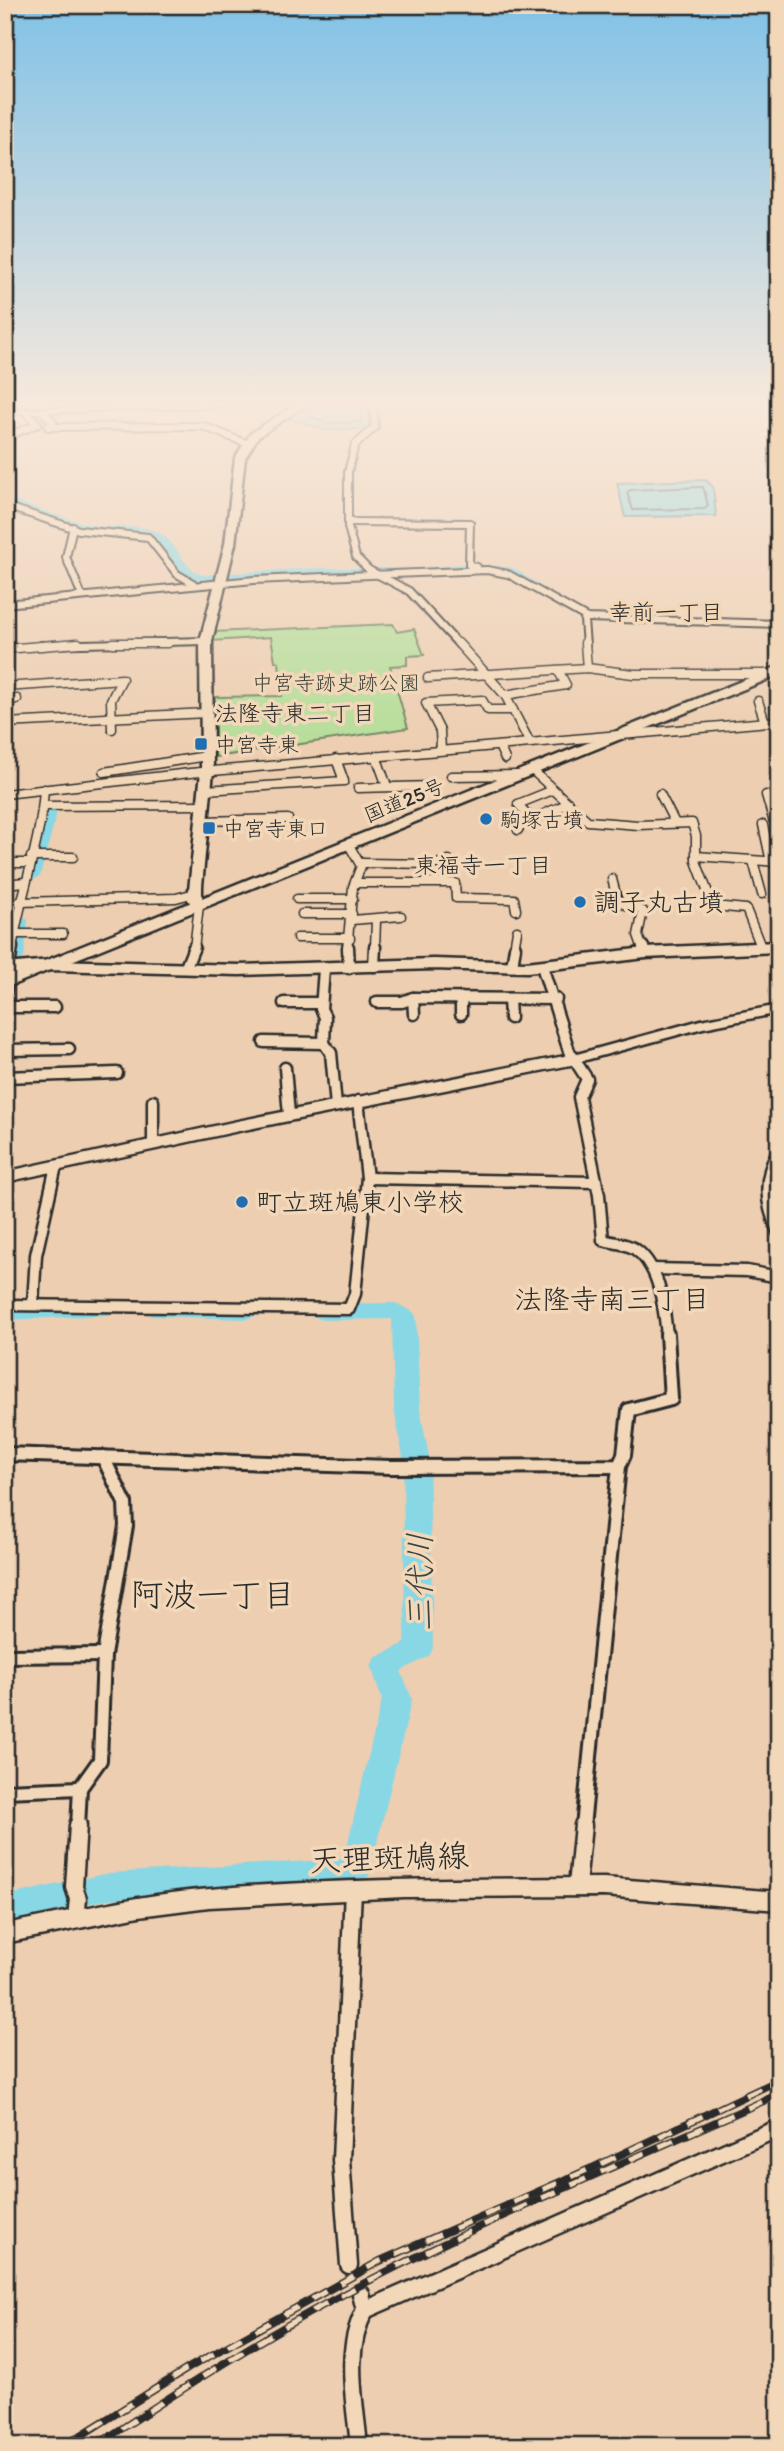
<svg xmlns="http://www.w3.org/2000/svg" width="784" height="2451" viewBox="0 0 784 2451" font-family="Itim,'Klee One',sans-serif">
  <rect width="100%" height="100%" fill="#edceb1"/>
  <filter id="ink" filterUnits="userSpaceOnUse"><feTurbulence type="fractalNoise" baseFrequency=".0143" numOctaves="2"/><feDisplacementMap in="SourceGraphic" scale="14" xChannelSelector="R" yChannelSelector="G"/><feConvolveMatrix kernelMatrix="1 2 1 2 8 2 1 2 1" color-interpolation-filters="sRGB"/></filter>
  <g filter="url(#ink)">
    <path fill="#b5dd99" stroke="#708462" stroke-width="2" d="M393 624 397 632 414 629 424 655 407 656V665L390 666 408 728 215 757V697L282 696 279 662 275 661 271 637 212 641 213 632Z"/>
    <g fill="#88d7e5" stroke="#63929b" stroke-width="2">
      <path d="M370 404 368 429 325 430 284 417 309 405Z"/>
      <path d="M706 480 713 487 716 516 625 517 617 483Z"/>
    </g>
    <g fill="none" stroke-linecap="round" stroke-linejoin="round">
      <g stroke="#507075" stroke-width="2">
        <path d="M311 404 310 416 327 423 361 422 363 404"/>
        <path d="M703 487 708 505 705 509 633 510 627 493 630 490Z"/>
      </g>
      <path stroke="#63929b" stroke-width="2" d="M5 407 27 409"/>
      <g fill="#88d7e5" fill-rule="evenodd">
        <path d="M23 406H31L52 423 5 442V435L37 422 23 412Z"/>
        <path d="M5 498C36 506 66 521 98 526 118 529 138 524 157 532 178 541 180 566 202 575L313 568H421L470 563 514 568 550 593 538 596 505 575 470 571 421 576H313L214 585C161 578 179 551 147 538 132 531 114 536 99 534 67 529 36 516 5 506Z"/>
        <path d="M49 803 58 808 40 876 31 881 25 880 22 876 40 808Z"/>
        <path d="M19 914 28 920 24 958 14 964 7 962 5 952 10 920Z"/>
        <path d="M100 1302 108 1305 112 1310 108 1315 5 1320V1304Z"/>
        <path d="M159 1303H247L255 1306 259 1311 255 1316 247 1319 151 1316 147 1311 151 1306Z"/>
        <path d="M395 1303 412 1311 416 1316 420 1409 429 1457 433 1648 429 1656 401 1671 412 1699 369 1876 353 1884 109 1899 5 1923V1896L109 1873 344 1859 382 1699 371 1666 375 1658 405 1643 403 1457 394 1409 392 1319 323 1320 315 1317 311 1312 315 1307 323 1304Z"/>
      </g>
      <path stroke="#c6ad96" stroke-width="16" stroke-dasharray="16 8" stroke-linecap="butt" d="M349 2265 361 2294"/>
      <g stroke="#2b2b2b" stroke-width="10">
        <g id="street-far4">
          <path d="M373 404 375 427 355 445 348 472V527L356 557 369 570 409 591 459 645"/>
          <path d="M41 411 53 421 48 427 203 426 248 444"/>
          <path d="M5 437 38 424 25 412"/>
          <path d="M5 506 79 530 148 537 177 574 193 583"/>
          <path d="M349 522 470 523 469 565 477 567"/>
          <path d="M73 527 66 557 82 596"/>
          <path d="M5 604 254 580 487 570 508 574 587 618 779 624"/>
          <path d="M41 645 206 641"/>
          <path d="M586 645 584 620 587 618"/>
        </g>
      </g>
      <g stroke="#2b2b2b" stroke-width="11">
        <g id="street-far3">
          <path d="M113 643H168"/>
          <path d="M458 643 505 695 530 743"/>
          <path d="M585 643 587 668"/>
          <path d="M5 649 78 643"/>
          <path d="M428 678 587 668 633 674H770"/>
          <path d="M5 687 122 679 111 700 112 729"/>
          <path d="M505 695 566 685 558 670"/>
          <path d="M5 700 17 699"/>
          <path d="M758 701 765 722"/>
          <path d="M5 723 207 713"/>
          <path d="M499 746 505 759"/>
          <path d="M441 750 440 731 426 703 482 700 488 710H513"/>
          <path d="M376 756 387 786"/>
          <path d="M532 770 588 821 638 825 692 823 696 836V861L713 906 746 909 761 947"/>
          <path d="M104 772 207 756"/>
          <path d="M451 776 518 775"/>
          <path d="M358 788 432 786"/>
          <path d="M205 790 344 781 336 759"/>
          <path d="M5 794 190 773 779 721"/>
          <path d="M660 794 675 823"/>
          <path d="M766 795 773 819H779"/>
          <path d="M43 806 203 805"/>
          <path d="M531 819 518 804 553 790"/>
          <path d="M202 821 288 819"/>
          <path d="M763 825 771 862"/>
          <path d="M518 830 521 824 569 803"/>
          <path d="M696 856 779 862"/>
          <path d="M31 857H73"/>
          <path d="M753 861 762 894"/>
          <path d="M5 863H30"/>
          <path d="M361 863 438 864 449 860"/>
          <path d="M612 879 618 902 643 911 638 935 643 949"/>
          <path d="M355 883H455L456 898 514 899 516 910"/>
          <path d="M5 884 25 882"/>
          <path d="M297 899H353"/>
          <path d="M19 902 176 898 195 893"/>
          <path d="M302 914H352"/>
          <path d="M352 920 401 916"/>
          <path d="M14 934H63"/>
          <path d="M297 938H350"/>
          <path d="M12 949C20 896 41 842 44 789"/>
          <path d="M194 949 199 905"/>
          <path d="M347 949 353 887 361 866 349 845"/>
          <path d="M375 949 376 920"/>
          <path d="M514 949 517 931"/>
          <path d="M739 949 779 947"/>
        </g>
      </g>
      <g stroke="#2b2b2b" stroke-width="15">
        <g id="street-far2">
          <path d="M348 947 349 968"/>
          <path d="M643 947 645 953"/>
          <path d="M374 966 375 947"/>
          <path d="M512 966 515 947"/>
          <path d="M542 966 569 1051 587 1079 579 1097 599 1195 603 1240C613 1243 626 1243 635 1249 660 1266 664 1308 667 1335"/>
          <path d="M186 967 194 947"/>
          <path d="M5 969 52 965 239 970 434 964 527 967 645 953 778 947"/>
          <path d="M324 969 321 1009 325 1017 324 1043 331 1053 336 1106"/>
          <path d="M5 995 12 947"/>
          <path d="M413 998 414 1014"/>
          <path d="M461 998V1014"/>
          <path d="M509 999 510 1018"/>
          <path d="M377 1002H402L413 998 556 999"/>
          <path d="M284 1003H321"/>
          <path d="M5 1007H55"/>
          <path d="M264 1042 324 1043"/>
          <path d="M5 1050 69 1049"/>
          <path d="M285 1068 289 1115"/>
          <path d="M5 1077 117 1073"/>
          <path d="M153 1101V1144"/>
          <path d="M779 1149C762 1179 765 1203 779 1234"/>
          <path d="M5 1177 238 1126 575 1059"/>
          <path d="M367 1178 594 1182"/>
          <path d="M652 1269 747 1271 779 1277"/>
          <path d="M33 1304 36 1255 56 1166"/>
          <path d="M5 1305 349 1309 355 1294 367 1178 358 1101"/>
        </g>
      </g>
      <g stroke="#2b2b2b" stroke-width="18">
        <g id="street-far1">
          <path d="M5 1454 390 1467 619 1466 624 1455 629 1410 671 1399 667 1334"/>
          <path d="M5 1656 104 1655"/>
          <path d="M5 1791 80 1788"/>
          <path d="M78 1827 80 1788 100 1760 104 1655 126 1526 125 1503 103 1457"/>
          <path d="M583 1827 619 1466"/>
        </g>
      </g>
      <g stroke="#2b2b2b" stroke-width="21">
        <g id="street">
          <path d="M577 1886 583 1825"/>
          <path d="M76 1918 78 1899 74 1887 78 1825"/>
          <path d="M349 2265 341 2160 353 1890"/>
          <path d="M365 2310 779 2128"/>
          <path d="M359 2446C355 2402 343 2351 365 2310L361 2294"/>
        </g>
      </g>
      <g stroke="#2b2b2b" stroke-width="5">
        <g id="secondary">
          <path d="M193 404H302L5 414V410Z"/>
          <path d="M779 1005V1013L703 1028 575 1063 568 1059 570 1056 701 1020Z"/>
          <path d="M604 1878 779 1892V1910L604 1896 404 1897 209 1907 139 1916 5 1943V1924C73 1911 141 1894 210 1889 341 1878 473 1879 604 1878Z"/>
        </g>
      </g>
      <g stroke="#2b2b2b" stroke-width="5">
        <path id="primary" d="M296 404H307L258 437 245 458 235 544 212 641 213 771 202 886V900L206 905 199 909 194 908 188 900 201 771 200 641 225 544 235 458 251 433Z"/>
      </g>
      <g stroke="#2b2b2b" stroke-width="5">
        <path id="highway" d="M779 666V675L5 988V977Z"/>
      </g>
      <use href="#street-far4" stroke="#f2d8b9" stroke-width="6"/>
      <use href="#street-far3" stroke="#f2d8b9" stroke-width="8"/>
      <use href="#street-far2" stroke="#f2d8b9" stroke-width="10"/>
      <use href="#street-far1" stroke="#f2d8b9" stroke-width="12"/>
      <use href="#street" stroke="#f2d8b9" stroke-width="16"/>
      <use href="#secondary" fill="#f2d8b9" fill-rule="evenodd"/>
      <use href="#primary" fill="#f2d8b9" fill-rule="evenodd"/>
      <use href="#highway" fill="#f2d8b9" fill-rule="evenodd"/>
      <g stroke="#2b2b2b" stroke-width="8">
        <g id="rail">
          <path d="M64 2446 192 2366 380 2261 592 2168 779 2080"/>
          <path d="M95 2446C175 2394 255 2341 340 2296 482 2220 632 2160 779 2094"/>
        </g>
      </g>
      <use href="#rail" stroke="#f2d8b9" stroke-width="5" stroke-dasharray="16" stroke-linecap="butt"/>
    </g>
  </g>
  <linearGradient id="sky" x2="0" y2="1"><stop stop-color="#81c2e7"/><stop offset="0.54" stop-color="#f7e9dc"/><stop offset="1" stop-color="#f7e9dc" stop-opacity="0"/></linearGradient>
  <rect width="784" height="748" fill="url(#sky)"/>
  <g fill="#1f6fb2" stroke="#f2d8b9" stroke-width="2.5">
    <rect x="194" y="737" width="14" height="14" rx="3.5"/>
    <circle cx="486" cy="819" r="7"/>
    <rect x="202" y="821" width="14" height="14" rx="3.5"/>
    <circle cx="580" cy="902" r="7"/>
    <circle cx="242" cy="1202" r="7"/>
  </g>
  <g text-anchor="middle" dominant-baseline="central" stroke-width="7" stroke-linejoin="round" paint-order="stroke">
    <g font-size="21" fill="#40463c" stroke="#f2d8b9">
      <text x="336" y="682">中宮寺跡史跡公園</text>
    </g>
    <g font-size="21" fill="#2b2b2b" stroke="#f2d8b9" text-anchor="start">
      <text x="215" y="744">中宮寺東</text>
      <text x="500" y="819">駒塚古墳</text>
      <text x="223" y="828">中宮寺東口</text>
    </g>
    <g font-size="21" fill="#2b2b2b" stroke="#f2d8b9">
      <text transform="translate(404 800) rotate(-22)">国道25号</text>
    </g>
    <g font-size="23" fill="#2b2b2b" stroke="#f2d8b9">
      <text x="666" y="612">幸前一丁目</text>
      <text x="295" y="713">法隆寺東二丁目</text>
      <text x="483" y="865">東福寺一丁目</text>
    </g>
    <g font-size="26" fill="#2b2b2b" stroke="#f2d8b9" text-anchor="start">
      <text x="594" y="902">調子丸古墳</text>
      <text x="256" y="1202">町立斑鳩東小学校</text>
    </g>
    <g font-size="28" fill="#2b2b2b" stroke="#f2d8b9">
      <text x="612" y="1299">法隆寺南三丁目</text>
    </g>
    <g font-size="32" fill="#2b2b2b" stroke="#f2d8b9">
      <text transform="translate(389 1858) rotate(-2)">天理斑鳩線</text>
    </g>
    <g font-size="33" font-style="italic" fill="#394547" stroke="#f2d8b9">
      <text transform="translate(419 1582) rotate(-90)">三代川</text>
    </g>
    <g font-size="33" fill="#2b2b2b" stroke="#f2d8b9">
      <text x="213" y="1594">阿波一丁目</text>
    </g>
  </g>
  <rect width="784" height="2451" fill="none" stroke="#f2d8b9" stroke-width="28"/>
  <rect x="14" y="14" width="756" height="2423" fill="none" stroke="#2b2b2b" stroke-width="2.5" filter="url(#ink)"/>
</svg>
